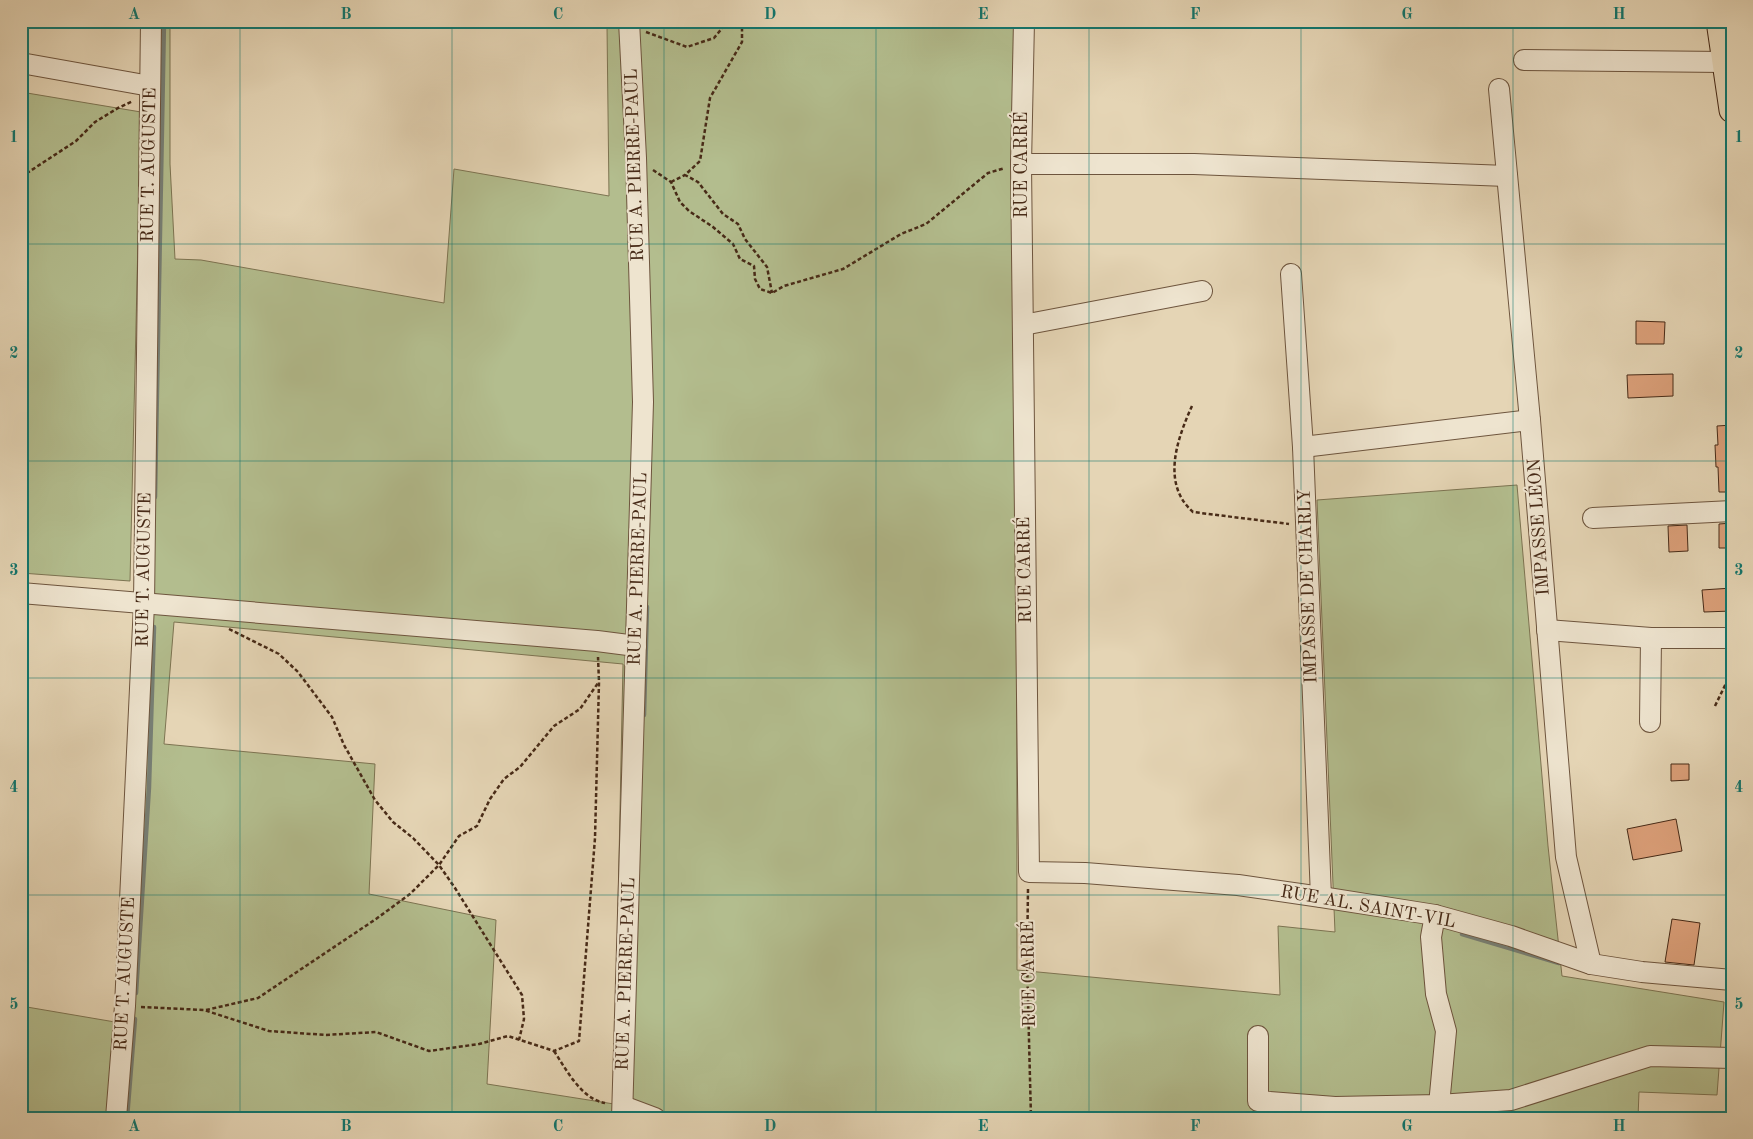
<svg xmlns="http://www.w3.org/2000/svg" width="1753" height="1139" viewBox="0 0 1753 1139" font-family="'Old Standard TT',serif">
  <rect width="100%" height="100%" fill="#e5d5b5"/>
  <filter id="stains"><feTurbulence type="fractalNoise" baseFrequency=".004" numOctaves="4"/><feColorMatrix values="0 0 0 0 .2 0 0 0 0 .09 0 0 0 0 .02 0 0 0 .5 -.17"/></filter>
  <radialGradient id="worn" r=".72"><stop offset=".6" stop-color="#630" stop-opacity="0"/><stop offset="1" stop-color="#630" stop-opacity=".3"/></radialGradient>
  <g fill="#b3bd8e" stroke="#7d7452" fill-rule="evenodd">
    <path d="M143 21H170V164L175 259 201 260 444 303 454 169 609 196 607 26 566 21H1016L1017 970 1280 995 1278 926 1335 932 1317 500 1517 485 1548 846 1562 976 1724 1002 1717 1095 1639 1092 1638 1118H678L661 1114 616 1118H21V1006L115 1022 146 355ZM174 622 623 664 614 1104 487 1084 496 920 369 894 375 764 164 744Z"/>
    <path d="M21 92 141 112 130 581 21 573Z"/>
  </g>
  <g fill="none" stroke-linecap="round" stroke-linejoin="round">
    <g stroke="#777f75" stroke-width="4.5">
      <path d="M155 497 164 21"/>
      <path d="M644 715 647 607"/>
      <path d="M1462 934 1559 963"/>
      <path d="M136 993 149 787 154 627"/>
      <path d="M127 1118 135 1019"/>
    </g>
  </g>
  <g fill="#dda17b" stroke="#472a17">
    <path d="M1636 321 1665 322 1664 344H1636Z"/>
    <path d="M1673 374V396L1628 398 1627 375Z"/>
    <path d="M1732 425V492H1719L1718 467H1716L1715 445H1718L1717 426Z"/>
    <path d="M1732 523V548H1719V524Z"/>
    <path d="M1687 525 1688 551 1669 552 1668 526Z"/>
    <path d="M1732 588V611L1704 612 1702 590Z"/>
    <path d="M1671 764H1689V780L1671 781Z"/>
    <path d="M1676 819 1682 851 1633 860 1627 829Z"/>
    <path d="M1672 919 1700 923 1694 965 1665 962Z"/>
  </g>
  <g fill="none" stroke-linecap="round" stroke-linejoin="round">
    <g stroke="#6e553e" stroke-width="22">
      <g id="minor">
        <path d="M1024 21 1021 164 1029 872 1085 873 1238 885 1321 897 1435 915 1511 936 1591 964 1642 972 1732 980"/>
        <path d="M1524 60 1724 62"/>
        <path d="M21 63 150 86"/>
        <path d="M1499 89 1530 420 1566 857 1591 964"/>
        <path d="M1021 164H1194L1507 176"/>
        <path d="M1291 274 1303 447 1321 897"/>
        <path d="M1023 325 1202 291"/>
        <path d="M1303 447 1530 420"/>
        <path d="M1593 518 1732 511"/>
        <path d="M21 593 597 641 636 646"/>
        <path d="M1547 630 1651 638H1732"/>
        <path d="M1650 722 1651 638"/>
        <path d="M1435 915 1431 937 1436 994 1446 1031 1439 1105"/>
        <path d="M1258 1036V1101L1335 1107 1439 1105 1511 1100 1650 1056 1732 1058"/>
        <path d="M623 1106 655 1118"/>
        <path d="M116 1118 125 1006 144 604 151 21"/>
        <path d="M622 1118 643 402 636 158 629 21"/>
      </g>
    </g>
    <g stroke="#472a17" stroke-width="27">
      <path id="major" d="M1719 21 1732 110"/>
    </g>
    <g stroke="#472a17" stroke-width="2.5" stroke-dasharray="4 2.5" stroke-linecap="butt">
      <path d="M742 21V42L710 98 700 161 685 175 698 182 723 214 738 224 745 239 767 267 772 293"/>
      <path d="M646 32 687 47 714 38 728 21"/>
      <path d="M653 170 671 182 680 202 689 211 713 227 733 244 740 259 754 266 755 279 760 289 772 293 784 286 843 269 901 234 926 224 988 173 1005 168"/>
      <path d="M21 177 76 141 95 122 118 108 133 101"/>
      <path d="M671 182 685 175"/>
      <path d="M1192 406C1177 439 1161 484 1193 512L1289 524"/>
      <path d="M229 629 279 654 298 672 332 717 344 745 375 800 393 822 413 838 439 865 455 888 522 995 524 1019 519 1040"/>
      <path d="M1715 706 1732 671"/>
      <path d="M1028 889 1027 961 1031 1118"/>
      <path d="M141 1007 204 1010 269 1031 326 1035 376 1032 429 1051 479 1044 508 1036 554 1051 579 1041 595 838 599 682 598 657"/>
      <path d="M206 1010 258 998 376 919 410 894 439 865 459 836 477 826 490 799 504 779 520 767 554 726 580 709 598 683"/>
      <path d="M554 1051C566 1069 581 1099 605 1103"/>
    </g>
    <use href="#minor" stroke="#eee4cf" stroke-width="20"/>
    <use href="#major" stroke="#e5d5b5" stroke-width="25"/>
  </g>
  <path fill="none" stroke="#0f766e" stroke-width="1" stroke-opacity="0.55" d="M240 21V1118M452 21V1118M664 21V1118M876 21V1118M1089 21V1118M1301 21V1118M1513 21V1118M21 244H1732M21 461H1732M21 678H1732M21 895H1732"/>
  <g text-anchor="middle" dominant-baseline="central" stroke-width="4" stroke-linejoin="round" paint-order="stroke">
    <g font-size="18" fill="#472a17" stroke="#eee4cf">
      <text transform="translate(149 165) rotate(-89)">RUE T. AUGUSTE</text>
      <text transform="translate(635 165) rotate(-92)">RUE A. PIERRE-PAUL</text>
      <text transform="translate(1022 165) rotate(-90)">RUE CARRÉ</text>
      <text transform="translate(1539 527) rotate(-94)">IMPASSE LÉON</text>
      <text transform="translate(638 569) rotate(-88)">RUE A. PIERRE-PAUL</text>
      <text transform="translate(144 570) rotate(-89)">RUE T. AUGUSTE</text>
      <text transform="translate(1025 570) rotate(-91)">RUE CARRÉ</text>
      <text transform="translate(1308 586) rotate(-92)">IMPASSE DE CHARLY</text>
      <text transform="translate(1368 907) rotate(10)">RUE AL. SAINT-VIL</text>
      <text transform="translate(125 974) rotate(-87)">RUE T. AUGUSTE</text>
      <text transform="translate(626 974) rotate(-88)">RUE A. PIERRE-PAUL</text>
      <text transform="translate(1029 974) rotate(-91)">RUE CARRÉ</text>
    </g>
  </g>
  <rect width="1753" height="1139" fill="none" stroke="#e5d5b5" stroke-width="55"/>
  <rect x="28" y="28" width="1698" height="1084" fill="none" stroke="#0f766e" stroke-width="2"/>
  <g font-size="16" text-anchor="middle" font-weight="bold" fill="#0f766e">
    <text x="134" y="19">A</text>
    <text x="346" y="19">B</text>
    <text x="558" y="19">C</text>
    <text x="770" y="19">D</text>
    <text x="983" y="19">E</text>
    <text x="1195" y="19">F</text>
    <text x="1407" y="19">G</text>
    <text x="1619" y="19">H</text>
    <text x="14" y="142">1</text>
    <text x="1739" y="142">1</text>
    <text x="14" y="358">2</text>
    <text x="1739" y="358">2</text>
    <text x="14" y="575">3</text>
    <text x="1739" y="575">3</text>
    <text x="14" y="792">4</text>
    <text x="1739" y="792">4</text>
    <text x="14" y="1009">5</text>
    <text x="1739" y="1009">5</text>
    <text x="134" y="1131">A</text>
    <text x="346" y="1131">B</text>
    <text x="558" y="1131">C</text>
    <text x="770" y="1131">D</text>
    <text x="983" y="1131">E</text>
    <text x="1195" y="1131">F</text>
    <text x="1407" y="1131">G</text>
    <text x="1619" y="1131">H</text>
  </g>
  <rect width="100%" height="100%" filter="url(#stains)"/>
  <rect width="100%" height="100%" fill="url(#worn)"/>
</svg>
